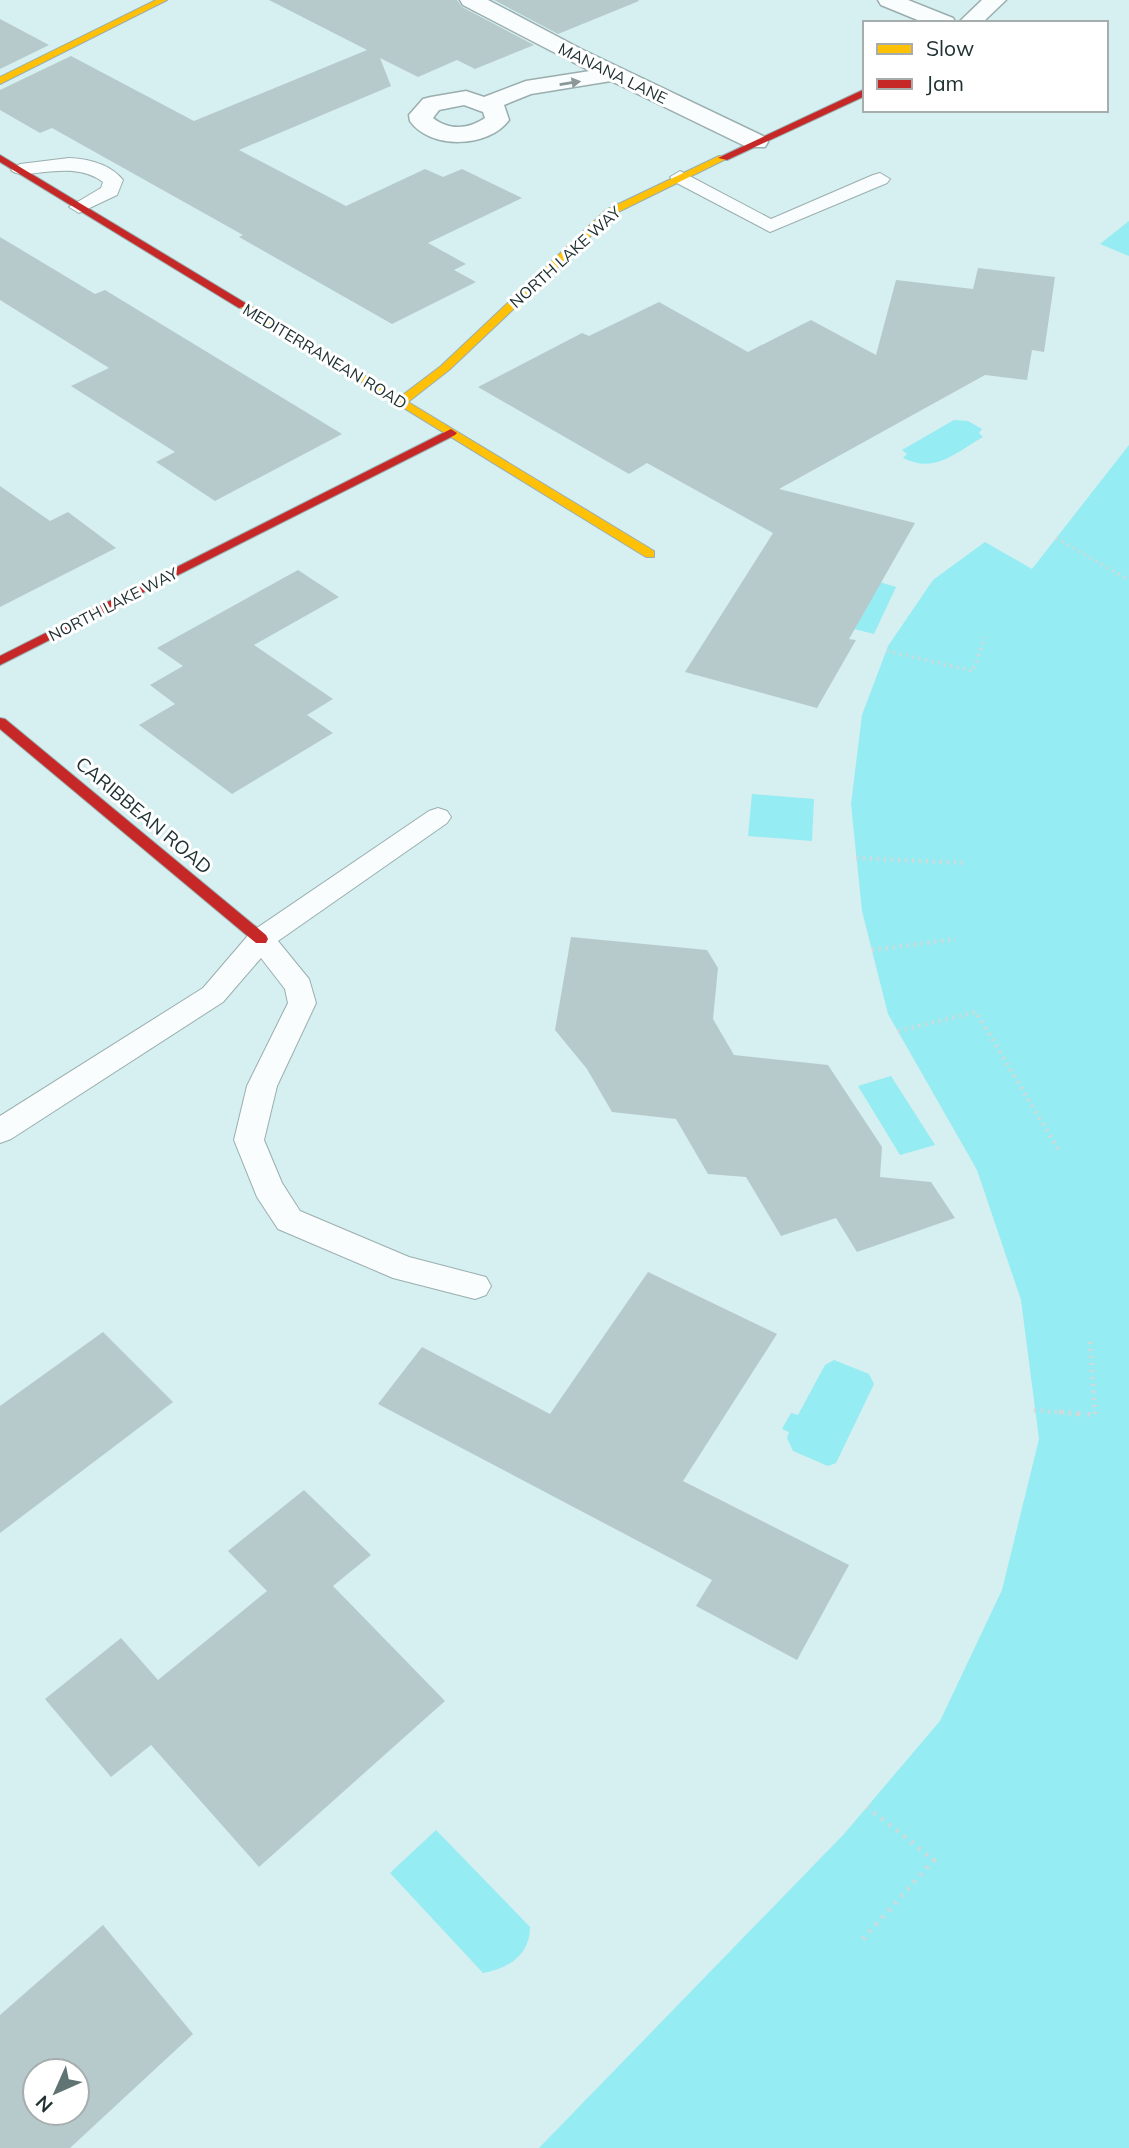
<svg xmlns="http://www.w3.org/2000/svg" width="1129" height="2148" viewBox="0 0 1129 2148" font-family="Mulish,sans-serif">
	<style>
		.water { fill: #95ecf2 }
		.building { fill: #b7cacb; fill-rule: evenodd }
		.lines { fill: none; stroke-linecap: round; stroke-linejoin: round }
		.lane-casing { stroke: #9aaeaf; stroke-width: 2 }
		.street-casing { stroke: #9aaeaf; stroke-width: 3 }
		.slow-casing { stroke: #9aaeaf; stroke-width: 2 }
		.jam-casing { stroke: #9aaeaf; stroke-width: 2 }
		.path-far2 { stroke: #d1d9d9; stroke-width: 3.5; stroke-dasharray: 2 4.5; stroke-linecap: butt }
		.path-far1 { stroke: #d1d9d9; stroke-width: 4.5; stroke-dasharray: 2 5; stroke-linecap: butt }
		.path { stroke: #d1d9d9; stroke-width: 5; stroke-dasharray: 2.5 7; stroke-linecap: butt }
		.lane { fill: #f9fdfd; fill-rule: evenodd }
		.street { fill: #f9fdfd; fill-rule: evenodd }
		.slow { fill: #ffc107; fill-rule: evenodd }
		.jam { fill: #c62828; fill-rule: evenodd }
		.oneway { fill: #8c9798 }
		.labels { text-anchor: middle; dominant-baseline: central; stroke-width: 6; stroke-linejoin: round; paint-order: stroke }
		.far-street-label { font-size: 16px; fill: #203132; stroke: #fff }
		.street-label { font-size: 19px; fill: #203132; stroke: #fff }
	</style>
	<rect width="100%" height="100%" fill="#d6eff0"/>
	<g class="water">
		<polygon points="1129,221 1129,256 1100,244"/>
		<path d="M954,420l14,1 14,8 -3,4 4,4c-28,16 -48,37 -80,21l4,-4 -5,-4z"/>
		<polygon points="1129,445 1129,2148 539,2148 844,1834 940,1721 1002,1590 1039,1439 1021,1300 977,1170 888,1014 862,911 851,804 862,715 888,646 933,580 985,542 1032,569"/>
		<polygon points="859,576 896,587 874,634 835,624"/>
		<polygon points="752,794 814,799 812,841 748,836"/>
		<polygon points="891,1076 935,1145 900,1155 858,1086"/>
		<polygon points="834,1360 869,1374 874,1384 836,1463 828,1466 793,1451 787,1438 789,1432 782,1429 791,1413 798,1415 825,1365"/>
		<path d="M436,1830l94,97c0,28 -21,41 -47,46l-93,-100z"/>
	</g>
	<g class="building">
		<polygon points="269,0 457,0 462,7 534,45 475,69 457,60 418,77 380,58 391,86 239,150 346,206 425,169 443,177 462,169 522,198 428,243 466,264 454,270 476,282 392,324 239,237 243,235 52,128 40,133 0,110 0,90 71,56 194,121 367,50"/>
		<polygon points="494,0 638,0 639,1 558,34"/>
		<polygon points="0,19 49,45 0,69"/>
		<polygon points="0,237 95,294 105,290 342,434 215,501 156,462 175,452 71,386 109,368 0,300"/>
		<polygon points="978,268 1055,277 1044,352 1032,350 1027,380 985,375 779,489 915,523 849,639 856,640 817,708 685,672 773,533 647,463 629,474 478,387 582,333 589,336 659,302 748,352 811,320 876,355 896,280 973,289"/>
		<polygon points="0,486 50,521 68,512 116,548 0,607"/>
		<polygon points="298,570 339,597 254,645 333,699 307,715 333,733 232,794 139,725 175,704 150,685 183,666 157,648"/>
		<polygon points="571,937 707,950 718,968 713,1019 734,1055 828,1065 882,1147 880,1177 931,1182 955,1218 857,1252 836,1218 781,1236 746,1177 708,1174 676,1119 612,1112 587,1069 555,1030"/>
		<polygon points="648,1272 777,1334 683,1481 849,1565 797,1660 696,1606 712,1580 378,1404 422,1347 550,1414"/>
		<polygon points="103,1332 173,1402 0,1533 0,1406"/>
		<polygon points="304,1490 371,1555 333,1586 445,1701 259,1867 151,1745 111,1777 45,1699 121,1638 158,1680 267,1591 228,1551"/>
		<path d="M103,1925l90,109 -123,114h-70v-133zM35,2071h42v42h-42z"/>
	</g>
	<g class="lines">
		<g class="lane-casing">
			<g id="lane">
				<path d="M69,158c20,1 41,6 54,22l-6,15 -38,18 -10,-6 32,-19 2,-6c-32,-25 -81,1 -92,-12l9,-6z"/>
				<polygon points="680,171 771,219 873,175 880,173 890,179 887,183 770,232 673,181 670,177"/>
				<polygon points="438,808 447,811 451,817 447,823 278,941 309,979 316,1003 277,1086 264,1140 282,1183 300,1211 409,1257 486,1277 491,1286 486,1295 475,1299 393,1278 278,1229 257,1197 234,1140 247,1086 288,1003 285,989 261,958 223,1002 11,1139 0,1143 0,1116 203,988 251,932 429,811"/>
			</g>
		</g>
		<g class="street-casing">
			<g id="street">
				<path d="M460,0h28l93,49 184,88 3,5 -3,5h-18l-136,-66 -80,13 -27,11 5,15c-20,28 -79,30 -99,1l-1,-6 14,-16 8,-2 35,-6 18,6 42,-16 64,-10 -127,-66zM464,105l19,7 2,6c-16,11 -36,13 -52,0l6,-8z"/>
				<polygon points="878,0 908,0 953,18 956,23 925,23 881,5"/>
				<polygon points="982,0 1006,0 982,23 958,23"/>
			</g>
		</g>
		<g class="slow-casing">
			<g id="slow">
				<polygon points="156,0 167,0 0,84 0,77"/>
				<polygon points="719,156 728,158 614,214 449,370 408,402 654,551 654,557 646,557 238,306 247,304 400,397 441,366 606,210"/>
			</g>
		</g>
		<g class="jam-casing">
			<g id="jam">
				<polygon points="865,89 865,96 727,160 718,158"/>
				<polygon points="0,155 247,304 248,306 239,308 0,162"/>
				<polygon points="451,429 457,433 455,435 0,665 0,656"/>
				<polygon points="0,718 5,719 266,935 268,939 266,943 256,943 0,729"/>
			</g>
		</g>
		<g class="path-far2">
			<polyline points="1056,538 1129,580"/>
			<polyline points="887,651 973,671 985,637"/>
		</g>
		<g class="path-far1">
			<polyline points="856,858 967,863"/>
			<polyline points="872,950 956,939"/>
			<polyline points="898,1031 976,1012 1058,1149"/>
			<polyline points="1090,1342 1095,1414"/>
			<polyline points="1034,1410 1080,1414"/>
		</g>
		<g class="path">
			<polyline points="1059,1412 1095,1415 1095,1412"/>
			<polyline points="863,1939 934,1860 867,1807"/>
		</g>
		<use href="#lane" class="lane"/>
		<use href="#street" class="street"/>
		<use href="#slow" class="slow"/>
		<use href="#jam" class="jam"/>
	</g>
	<defs><path id="oneway-solid" d="M-6-.8H1V-3.2L6.5 0L1 3.2V.8H-6Z" transform="scale(1.75)"/></defs>
	<use class="oneway" href="#oneway-solid" transform="translate(570 83) rotate(-9)"/>
	<g class="labels">
		<g class="far-street-label">
			<text transform="translate(613 73) rotate(26)">MANANA LANE</text>
			<text transform="translate(565 257) rotate(-42)">NORTH LAKE WAY</text>
			<text transform="translate(325 356) rotate(31)">MEDITERRANEAN ROAD</text>
			<text transform="translate(113 604) rotate(-27)">NORTH LAKE WAY</text>
		</g>
		<g class="street-label">
			<text transform="translate(144 815) rotate(40)">CARIBBEAN ROAD</text>
		</g>
	</g>
	<rect x="863" y="21" width="245" height="91" fill="#ffffff" stroke="#a6adad" stroke-width="2"/>
	<rect x="877" y="44" width="35" height="10" fill="#ffc107" stroke="#a6adad" stroke-width="2"/>
	<text x="926" y="56" font-size="21" fill="#203132">Slow</text>
	<rect x="877" y="79" width="35" height="10" fill="#c62828" stroke="#a6adad" stroke-width="2"/>
	<text x="926" y="91" font-size="21" fill="#203132">Jam</text>
	<g transform="translate(56 2092) rotate(225)"><circle r="33" fill="#ffffff" stroke="#a6adad" stroke-width="2"/>
	<path d="M0-5L12 26L0 18L-12 26Z" fill="#607474"/>
	<text y="-10" font-size="19" font-weight="bold" text-anchor="middle" fill="#203132">N</text>
	</g>
</svg>
